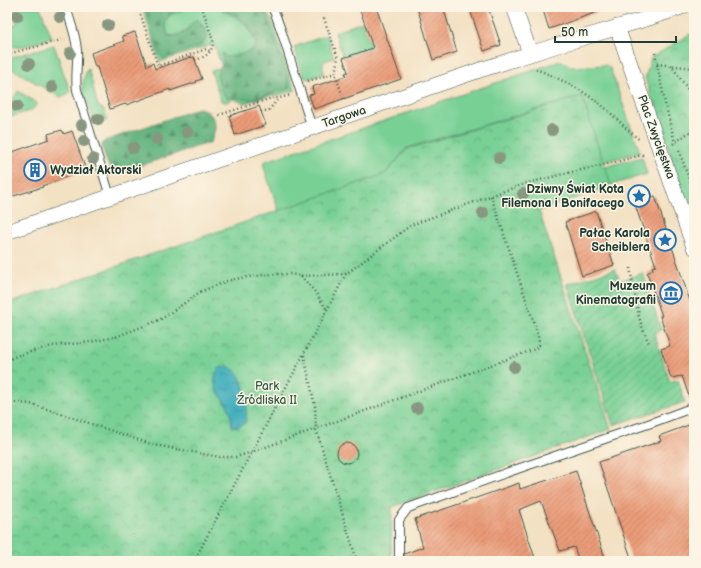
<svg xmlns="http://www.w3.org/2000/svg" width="701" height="568" viewBox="0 0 701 568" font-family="'Balsamiq Sans',sans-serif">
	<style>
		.grass { fill: #78d095; stroke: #4c8664 }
		.forest { fill: url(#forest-firs); stroke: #407859 }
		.park { fill: url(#park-crowns); stroke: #4c8664 }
		.garden { fill: url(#garden-furrows); stroke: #4c8664 }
		.water { fill: url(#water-ripples); stroke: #2e7578 }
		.building { fill: url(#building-hatch) }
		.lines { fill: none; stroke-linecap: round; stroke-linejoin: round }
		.lane-casing { stroke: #3f5649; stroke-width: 10 }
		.street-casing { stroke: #3f5649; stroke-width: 16 }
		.path { stroke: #3f5649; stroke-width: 2.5; stroke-dasharray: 1 3; stroke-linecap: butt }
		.lane { stroke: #fff; stroke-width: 8 }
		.street { stroke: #fff; stroke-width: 15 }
		.tree { fill: #88977f }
		.labels { text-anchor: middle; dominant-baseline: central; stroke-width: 3; stroke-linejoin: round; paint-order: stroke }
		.street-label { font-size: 12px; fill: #1f3d34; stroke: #fcf5e5 }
		.poi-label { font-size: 12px; font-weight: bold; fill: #1f3d34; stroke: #fcf5e5; text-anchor: end }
		.park-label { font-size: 12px; fill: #315a47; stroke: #fcf5e5 }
	</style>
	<defs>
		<pattern id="forest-firs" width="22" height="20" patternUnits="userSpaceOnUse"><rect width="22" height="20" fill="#62b27e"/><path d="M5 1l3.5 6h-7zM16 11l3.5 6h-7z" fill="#509268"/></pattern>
		<pattern id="park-crowns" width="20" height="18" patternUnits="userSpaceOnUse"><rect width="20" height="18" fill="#78d095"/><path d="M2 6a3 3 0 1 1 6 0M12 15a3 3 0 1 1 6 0" fill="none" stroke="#62aa7a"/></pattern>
		<pattern id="garden-furrows" width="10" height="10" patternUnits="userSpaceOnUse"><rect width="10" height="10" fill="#78d095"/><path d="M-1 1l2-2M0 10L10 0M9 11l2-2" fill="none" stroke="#62aa7a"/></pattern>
		<pattern id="water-ripples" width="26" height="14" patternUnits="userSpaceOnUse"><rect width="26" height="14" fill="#3eadbc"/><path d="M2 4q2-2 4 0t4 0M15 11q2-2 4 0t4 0" fill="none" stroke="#338e9a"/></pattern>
		<pattern id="building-hatch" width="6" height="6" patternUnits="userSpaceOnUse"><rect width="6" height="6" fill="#eb9b78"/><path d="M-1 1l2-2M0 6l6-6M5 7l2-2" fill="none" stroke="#be8063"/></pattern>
	</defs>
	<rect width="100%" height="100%" fill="#fcf5e5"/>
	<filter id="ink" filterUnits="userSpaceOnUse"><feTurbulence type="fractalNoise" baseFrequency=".025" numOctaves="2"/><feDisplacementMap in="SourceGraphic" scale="8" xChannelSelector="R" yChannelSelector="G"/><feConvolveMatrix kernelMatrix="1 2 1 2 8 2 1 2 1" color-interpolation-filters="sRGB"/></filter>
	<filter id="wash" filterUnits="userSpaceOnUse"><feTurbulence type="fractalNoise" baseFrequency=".012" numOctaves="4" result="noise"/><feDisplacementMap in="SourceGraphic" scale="16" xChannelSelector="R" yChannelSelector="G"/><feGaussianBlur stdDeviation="0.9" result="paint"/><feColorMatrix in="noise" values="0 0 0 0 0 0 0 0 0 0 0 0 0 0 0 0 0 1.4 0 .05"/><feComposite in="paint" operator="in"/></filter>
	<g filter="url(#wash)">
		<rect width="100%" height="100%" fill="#f3e1c3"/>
		<g class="grass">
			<path d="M12,7h28l12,31 -31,9c-5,1 -9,-1 -14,-3v-16l10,-4z"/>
			<polygon points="142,7 264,7 273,24 295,90 278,95 272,95 244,103 233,99 226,102 221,101 211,71 222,67 214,44 160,62"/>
			<polygon points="362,22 371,47 343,57 335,32"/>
			<path d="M327,35l7,23 -10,3c-2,4 -1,7 0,11l-1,2 -15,5 -4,-2 -10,-30z"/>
			<polygon points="54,45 70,91 68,94 61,97 56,95 11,68 8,65 8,61 13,57"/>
			<polygon points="560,61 566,63 571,67 605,65 610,68 640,152 603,162 582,96 407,148 385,174 279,211 264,168 263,163 266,161"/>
			<polygon points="88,69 93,85 93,87 98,106 104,110 107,120 99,125 94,120 83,93 83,83 86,71"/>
			<polygon points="18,91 37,103 37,105 32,110 7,118 7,100 12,101"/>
			<polygon points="642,157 647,174 611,185 604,167"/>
		</g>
		<g class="forest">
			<polygon points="147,7 184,7 185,9 170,15 165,22 168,35 175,36 187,31 189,26 197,19 202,25 208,36 202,45 163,59 160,54 145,9"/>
			<path d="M219,7h43l7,15 19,56 2,10 -40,12 -14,-2h-10l-5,-8 -4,-17 6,-10 -1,-10 5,4 15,-3 12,-5 2,-6c-4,-9 -8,-19 -17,-24 -6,-5 -14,-6 -20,-12z"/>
			<path d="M199,108c10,2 17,11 16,21 -1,4 -3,9 -4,13l-96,32c-8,-8 -10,-18 -13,-29l3,-4z"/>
		</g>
		<g class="park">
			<polygon points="694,33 694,225 645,78 651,58 688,35"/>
			<polygon points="582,96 603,162 611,185 539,211 611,429 392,507 391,561 7,561 7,304 385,174 407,149"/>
		</g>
		<polygon class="garden" points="615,269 620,281 643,273 661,330 654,333 670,382 678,379 685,402 613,425 567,284"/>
		<path class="water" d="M228,366c3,2 6,3 8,6 11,11 12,37 9,51l-7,4 -6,-1c-1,-7 -1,-13 -4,-19 -5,-9 -16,-19 -13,-31 2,-8 6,-9 13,-10z"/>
		<g id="blocks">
			<g class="building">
				<polygon points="359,7 376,7 401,79 314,109 309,95 314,94 312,87 346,76 345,73 348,72 343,58 373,48"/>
				<polygon points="417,7 443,7 457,52 433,60"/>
				<polygon points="469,7 488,7 501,45 484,51"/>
				<polygon points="542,7 605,7 606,9 549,29"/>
				<polygon points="135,32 147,66 153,63 155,69 188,58 194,57 202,79 196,81 197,82 170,91 170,89 126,105 125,104 110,109 97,67 95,67 91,53 124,41 122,36"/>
				<polygon points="259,106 266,125 235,135 229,116"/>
				<polygon points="62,130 64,134 72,131 86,170 42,186 43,187 7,198 7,154 49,139 48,134"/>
				<polygon points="655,196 694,313 694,402 691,402 682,376 671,378 661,349 670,346 660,316 662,316 647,273 653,270 652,267 656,266 634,202"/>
				<polygon points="596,211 614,265 582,276 565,222"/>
				<polygon points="694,423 694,561 632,561 599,462 661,441 659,436"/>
				<circle cx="347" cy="453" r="10"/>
				<polygon points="576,471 606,561 579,561 574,547 560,551 541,501 519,510 536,561 404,561 404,554 423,547 415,519 459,504 519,483 520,489"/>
			</g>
		</g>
	</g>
	<g filter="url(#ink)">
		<use href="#blocks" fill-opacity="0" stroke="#3f5649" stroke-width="1"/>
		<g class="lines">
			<g class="lane-casing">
				<g id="lane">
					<path d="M66,7c4,14 10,28 11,43 1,13 -2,27 0,40l33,106"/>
					<polyline points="272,7 276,16 282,33 312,128"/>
					<polyline points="399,561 399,520 408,508 520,468 651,423 694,407"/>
				</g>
			</g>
			<g class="street-casing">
				<g id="street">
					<polyline points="514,7 530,53"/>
					<polyline points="617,27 694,247"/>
					<polyline points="7,232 480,70 555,46 652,17 682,7"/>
				</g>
			</g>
			<g class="path">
				<polyline points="138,7 158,66 206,49 210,51"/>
				<polyline points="324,18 338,58 335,73 344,100"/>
				<polyline points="655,53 664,99 675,143"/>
				<polyline points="7,55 12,53 65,39"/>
				<path d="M195,60c10,-3 18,-7 18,-19l-11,-34"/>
				<polyline points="657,64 694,68"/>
				<polyline points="671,65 687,88 694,95"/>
				<path d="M536,69c20,8 43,19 60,32 16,11 28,27 44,39"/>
				<polyline points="308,81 335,73"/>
				<polyline points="261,112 269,110 278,99"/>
				<polyline points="219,115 272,98 279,98 291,95"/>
				<polyline points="673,144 694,129"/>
				<polyline points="679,151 694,192"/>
				<polyline points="630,268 639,317 643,330 649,343"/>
				<polyline points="301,276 316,293 327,310"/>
				<polyline points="304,355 315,406 316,429 357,561"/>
				<polyline points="7,360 19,355 52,346 90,342 115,337 157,321 166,316 200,292 227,281 240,278 272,274 291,274 301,276 346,274"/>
				<polyline points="7,402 30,404 41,407 154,445 220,457 236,457 252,452 535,349 539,345 538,335 491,196"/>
				<polyline points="194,561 346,274 411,225 521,185 563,174 604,165 646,154"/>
			</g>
			<use href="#lane" class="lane"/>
			<use href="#street" class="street"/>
		</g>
		<g class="tree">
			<circle cx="17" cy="16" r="6"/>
			<circle cx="60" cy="17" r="6"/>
			<circle cx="108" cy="25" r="6"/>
			<circle cx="70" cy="53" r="6"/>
			<circle cx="29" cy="64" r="6"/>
			<circle cx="52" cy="87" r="6"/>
			<circle cx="17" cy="106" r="6"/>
			<circle cx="98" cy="119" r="6"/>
			<circle cx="82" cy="125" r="6"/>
			<circle cx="552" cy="130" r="6"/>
			<circle cx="187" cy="132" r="6"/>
			<circle cx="157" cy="139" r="6"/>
			<circle cx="84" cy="141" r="6"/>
			<circle cx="133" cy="148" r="6"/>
			<circle cx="499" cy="158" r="6"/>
			<circle cx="93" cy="159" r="6"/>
			<circle cx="523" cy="194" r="6"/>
			<circle cx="483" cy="213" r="6"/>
			<circle cx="514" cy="367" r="6"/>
			<circle cx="417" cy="408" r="6"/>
		</g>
	</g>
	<defs>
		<g id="building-ring" transform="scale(1.15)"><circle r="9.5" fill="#fcf5e5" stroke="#1f6fb2" stroke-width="1.5"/><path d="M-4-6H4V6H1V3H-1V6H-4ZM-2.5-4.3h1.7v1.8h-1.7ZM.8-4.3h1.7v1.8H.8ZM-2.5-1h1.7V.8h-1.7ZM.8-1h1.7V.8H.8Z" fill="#1f6fb2"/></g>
		<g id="sight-ring" transform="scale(1.15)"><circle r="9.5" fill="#fcf5e5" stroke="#1f6fb2" stroke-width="1.5"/><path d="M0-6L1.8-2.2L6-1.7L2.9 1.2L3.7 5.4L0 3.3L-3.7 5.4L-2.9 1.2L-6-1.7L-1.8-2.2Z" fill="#1f6fb2"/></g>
		<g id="museum-ring" transform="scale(1.15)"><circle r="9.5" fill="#fcf5e5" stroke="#1f6fb2" stroke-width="1.5"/><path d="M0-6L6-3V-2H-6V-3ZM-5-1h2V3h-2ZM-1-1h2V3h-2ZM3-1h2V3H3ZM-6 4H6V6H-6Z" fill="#1f6fb2"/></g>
	</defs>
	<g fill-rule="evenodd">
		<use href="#building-ring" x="35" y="170"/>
		<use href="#sight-ring" x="639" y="196"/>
		<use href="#sight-ring" x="665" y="240"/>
		<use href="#museum-ring" x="671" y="293"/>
	</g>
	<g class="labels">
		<g class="street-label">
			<text transform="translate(344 117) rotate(-19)">Targowa</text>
			<text transform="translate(656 137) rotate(70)">Plac Zwycięstwa</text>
		</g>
		<g class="poi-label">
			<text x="50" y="170" text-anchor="start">Wydział Aktorski</text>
			<text x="624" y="189">Dziwny Świat Kota<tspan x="624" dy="14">Filemona i Bonifacego</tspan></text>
			<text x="650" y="233">Pałac Karola<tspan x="650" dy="14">Scheiblera</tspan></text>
			<text x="656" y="286">Muzeum<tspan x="656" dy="14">Kinematografii</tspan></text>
		</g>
		<g class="park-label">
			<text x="267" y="386">Park<tspan x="267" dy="14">Źródliska II</tspan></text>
		</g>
	</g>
	<rect width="701" height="568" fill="none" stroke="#fcf5e5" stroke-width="24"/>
	<path d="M555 36v6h121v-6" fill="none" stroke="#1f3d34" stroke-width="2"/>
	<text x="561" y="36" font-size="12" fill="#1f3d34" stroke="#fcf5e5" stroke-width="3" paint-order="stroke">50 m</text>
</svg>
